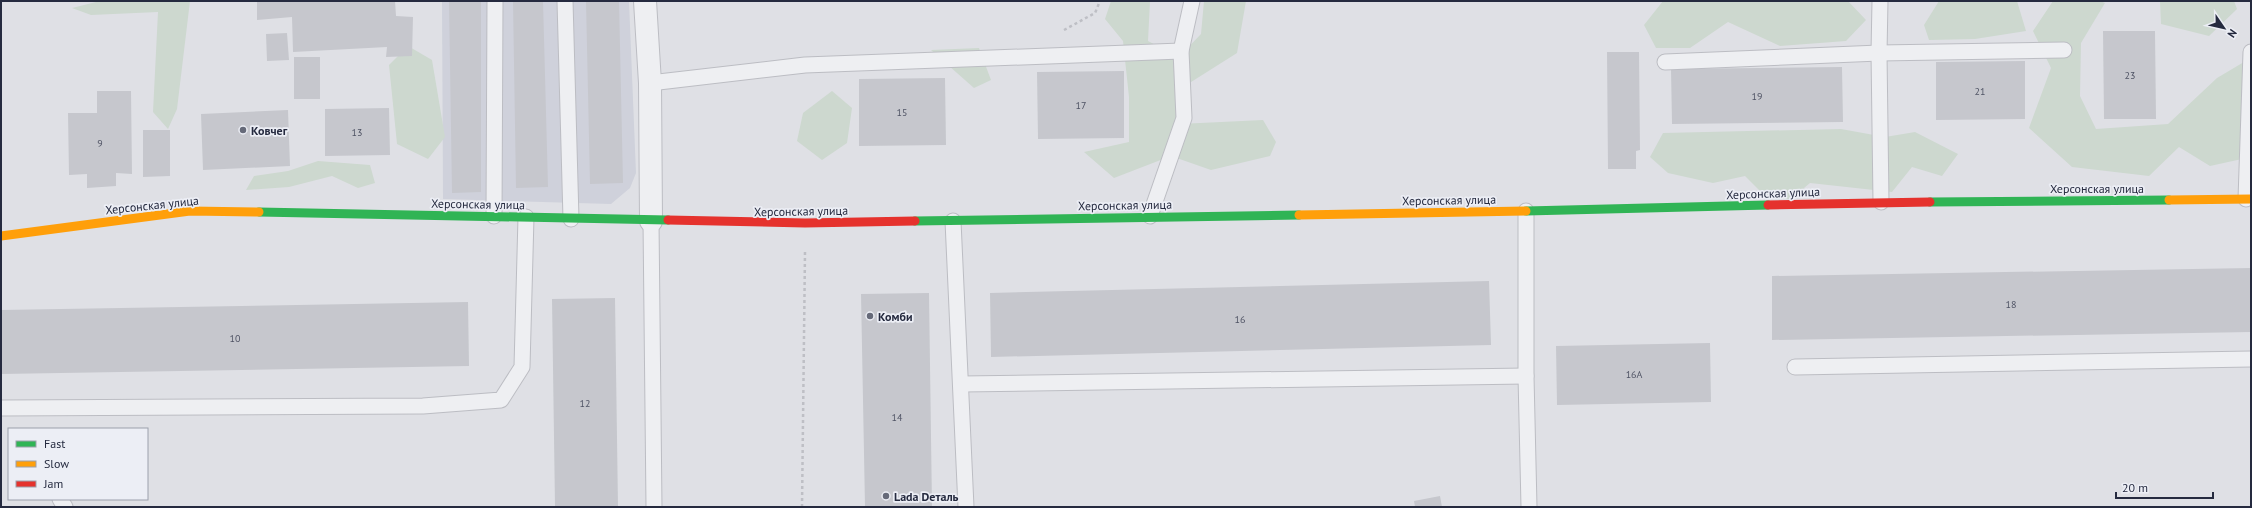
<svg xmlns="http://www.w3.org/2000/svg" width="2252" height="508" viewBox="0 0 2252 508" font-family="'PT Sans',sans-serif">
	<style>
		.built { fill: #cfd1db }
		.green { fill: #cdd8cf }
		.building { fill: #c6c7cd }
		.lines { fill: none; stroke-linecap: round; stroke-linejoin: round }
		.lane-casing { stroke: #bcbdc3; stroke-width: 17 }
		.street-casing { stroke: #bcbdc3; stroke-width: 24 }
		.path { stroke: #bebfc5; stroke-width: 2.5; stroke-dasharray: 3 3; stroke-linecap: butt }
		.lane { stroke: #eeeff2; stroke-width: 15 }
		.street { stroke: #eeeff2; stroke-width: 22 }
		.fast { stroke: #30b455; stroke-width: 9 }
		.slow { stroke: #ff9f0a; stroke-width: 9 }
		.jam { stroke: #e5322d; stroke-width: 9 }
		.poi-dot { fill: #666a79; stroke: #eceef5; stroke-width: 1.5 }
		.labels { text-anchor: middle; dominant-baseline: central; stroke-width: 3.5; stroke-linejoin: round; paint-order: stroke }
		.number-label { font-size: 10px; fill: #4f5364 }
		.poi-label { font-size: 12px; font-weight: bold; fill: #252a3f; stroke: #eceef5; text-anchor: start }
		.street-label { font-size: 12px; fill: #252a3f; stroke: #eceef5 }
	</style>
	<rect width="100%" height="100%" fill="#dfe0e5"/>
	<polygon class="built" points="442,1 629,1 636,173 630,188 611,204 443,199"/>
	<g class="green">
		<polygon points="100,1 190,1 177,109 168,129 153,112 158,12 91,15 72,8"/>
		<polygon points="1111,1 1150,1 1148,41 1179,57 1201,34 1204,1 1246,1 1237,53 1180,89 1179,124 1263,120 1276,142 1270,156 1211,170 1171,156 1114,178 1084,152 1129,142 1129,97 1123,41 1105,19"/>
		<polygon points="1663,1 1848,1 1866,20 1846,41 1780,46 1728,22 1690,48 1656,48 1644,25"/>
		<polygon points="1939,1 2017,1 2026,31 1975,39 1929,40 1924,25"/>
		<polygon points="2053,1 2100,1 2105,3 2081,43 2080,96 2096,129 2168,124 2217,78 2249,59 2251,157 2210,166 2179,147 2149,176 2072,167 2029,128 2051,68 2033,31"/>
		<polygon points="2160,1 2234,1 2237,9 2209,36 2161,24"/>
		<polygon points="408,46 432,60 445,137 428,159 397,144 389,65"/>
		<polygon points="979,48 991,80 974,88 931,50"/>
		<polygon points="832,91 852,108 847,143 822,160 797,141 803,113"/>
		<polygon points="1841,129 1885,137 1915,132 1958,154 1942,176 1912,167 1892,192 1810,183 1791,199 1768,199 1745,176 1713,183 1668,173 1650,157 1663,133"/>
		<polygon points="318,161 370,165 375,183 358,188 332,176 289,187 246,190 254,176 288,171"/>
	</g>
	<g class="building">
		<polygon points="257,1 395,1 396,16 413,17 412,56 386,57 387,47 293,52 292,17 257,20"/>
		<polygon points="449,1 481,1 481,192 452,193"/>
		<polygon points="513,1 543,1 548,187 516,188"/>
		<polygon points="586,1 619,1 623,183 590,184"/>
		<polygon points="2103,31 2155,31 2156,119 2104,119"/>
		<polygon points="287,33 289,60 267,61 266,34"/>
		<polygon points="1607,52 1639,52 1640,150 1636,151 1636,169 1608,169"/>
		<rect x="294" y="57" width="26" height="42"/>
		<polygon points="2025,61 2025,119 1936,120 1936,62"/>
		<polygon points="1842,67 1843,122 1672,124 1671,69"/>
		<polygon points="1124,71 1124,138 1038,139 1037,72"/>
		<polygon points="945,78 946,145 859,146 859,79"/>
		<polygon points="97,91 131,91 132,174 116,173 116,186 87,188 87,174 69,175 68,113 97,113"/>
		<polygon points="389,108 390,155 325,156 325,109"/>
		<polygon points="288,110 290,166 203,170 201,114"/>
		<polygon points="143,130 170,130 170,176 143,177"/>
		<polygon points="2251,268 2251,332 1772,340 1772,276"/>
		<polygon points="1489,281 1491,345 991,357 990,293"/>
		<polygon points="929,293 932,507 865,507 861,294"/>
		<polygon points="615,298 618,507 555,507 552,299"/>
		<polygon points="468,302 469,366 1,374 1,310"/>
		<polygon points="1710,343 1711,402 1557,405 1556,346"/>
		<polygon points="1440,496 1442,507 1415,507 1414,501"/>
	</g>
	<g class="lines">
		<g class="lane-casing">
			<g id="lane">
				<polyline points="565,1 571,219"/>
				<polyline points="1880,1 1879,53 1881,202"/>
				<polyline points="1665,62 1879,53 2064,50"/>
				<polyline points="650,83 805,65 1181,51"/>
				<polyline points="2246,199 2251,52"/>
				<polyline points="1526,211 1526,376 1529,507"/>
				<polyline points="494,216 495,1"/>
				<polyline points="1150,216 1184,118 1181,51 1192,1"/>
				<polyline points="651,221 654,507"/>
				<polyline points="953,221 966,507"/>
				<polyline points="1795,367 2251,359"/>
				<polyline points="962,384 1526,376"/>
				<polyline points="1,408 423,406 501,400 522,367 526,217"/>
				<polyline points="60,499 65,507"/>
			</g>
		</g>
		<g class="street-casing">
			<polyline id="street" points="645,1 650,83 651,221"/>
		</g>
		<g class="path">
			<polyline points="1064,30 1095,13 1100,1"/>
			<polyline points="802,507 805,252"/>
		</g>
		<use href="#lane" class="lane"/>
		<use href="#street" class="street"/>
		<g class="fast">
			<polyline points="1930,202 2169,200"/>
			<polyline points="1526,211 1768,205"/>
			<polyline points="259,212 668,220"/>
			<polyline points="915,221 1299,215"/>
		</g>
		<g class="slow">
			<polyline points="2169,200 2251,199"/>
			<polyline points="1299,215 1526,211"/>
			<polyline points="1,236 190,211 259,212"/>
		</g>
		<g class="jam">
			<polyline points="1768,205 1930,202"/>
			<polyline points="668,220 805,223 915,221"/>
		</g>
	</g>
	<g class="poi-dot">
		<circle cx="243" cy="130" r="4"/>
		<circle cx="870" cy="316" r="4"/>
		<circle cx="886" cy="496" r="4"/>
	</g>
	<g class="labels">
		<g class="number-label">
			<text x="2130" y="75">23</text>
			<text x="1980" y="91">21</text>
			<text x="1757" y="96">19</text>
			<text x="1081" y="105">17</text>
			<text x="902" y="112">15</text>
			<text x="357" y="132">13</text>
			<text x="100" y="143">9</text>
			<text x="2011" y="304">18</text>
			<text x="1240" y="319">16</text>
			<text x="235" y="338">10</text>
			<text x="1634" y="374">16А</text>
			<text x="585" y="403">12</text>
			<text x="897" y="417">14</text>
		</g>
		<g class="poi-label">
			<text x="251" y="130">Ковчег</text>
			<text x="878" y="316">Комби</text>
			<text x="894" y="496">Lada Dеталь</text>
		</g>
		<g class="street-label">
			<text x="2097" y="188">Херсонская улица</text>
			<text transform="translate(1773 193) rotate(-2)">Херсонская улица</text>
			<text transform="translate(1449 200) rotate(-1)">Херсонская улица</text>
			<text transform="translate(478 204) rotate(1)">Херсонская улица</text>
			<text transform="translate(152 205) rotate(-6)">Херсонская улица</text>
			<text transform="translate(1125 205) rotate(-1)">Херсонская улица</text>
			<text transform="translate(801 211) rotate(-1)">Херсонская улица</text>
		</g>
	</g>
	<rect width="2252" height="508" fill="none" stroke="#252a3f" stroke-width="4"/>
	<rect x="8" y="428" width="140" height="72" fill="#eceef5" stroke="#9ca0ac"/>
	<rect x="16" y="441" width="20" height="6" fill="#30b455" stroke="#9ca0ac"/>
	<text x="44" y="448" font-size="12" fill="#252a3f">Fast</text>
	<rect x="16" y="461" width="20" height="6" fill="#ff9f0a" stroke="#9ca0ac"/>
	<text x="44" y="468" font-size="12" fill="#252a3f">Slow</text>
	<rect x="16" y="481" width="20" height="6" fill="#e5322d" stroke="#9ca0ac"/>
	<text x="44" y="488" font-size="12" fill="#252a3f">Jam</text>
	<g transform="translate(2224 28) rotate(124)" stroke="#eceef5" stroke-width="3" paint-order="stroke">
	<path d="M0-3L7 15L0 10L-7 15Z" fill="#252a3f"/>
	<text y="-6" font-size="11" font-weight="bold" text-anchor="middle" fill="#252a3f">N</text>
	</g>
	<path d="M2116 492v6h97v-6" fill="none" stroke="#252a3f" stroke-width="2"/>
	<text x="2122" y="492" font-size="12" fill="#252a3f" stroke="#eceef5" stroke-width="3" paint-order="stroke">20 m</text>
</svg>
